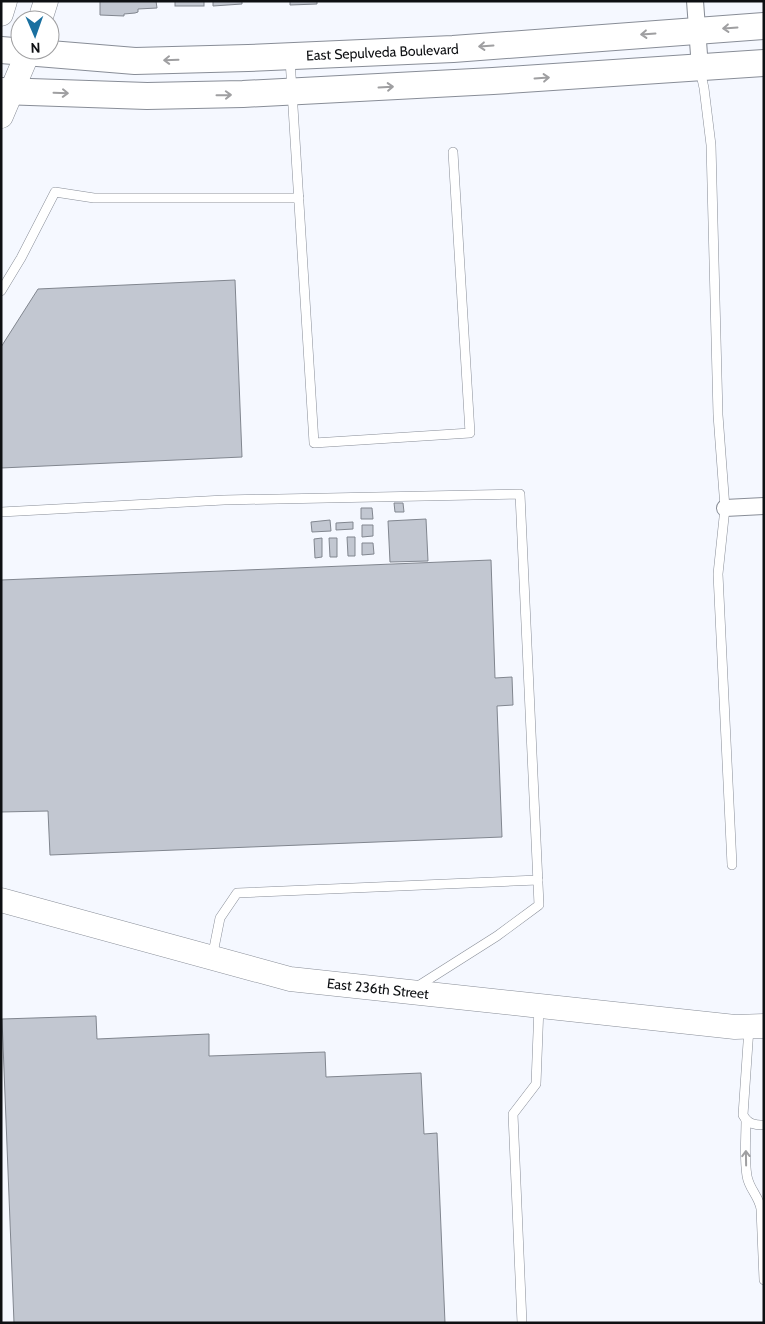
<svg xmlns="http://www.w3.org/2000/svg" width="765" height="1324" viewBox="0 0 765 1324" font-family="Cabin,sans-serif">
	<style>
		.building { fill: #c2c7d1; stroke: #81868f }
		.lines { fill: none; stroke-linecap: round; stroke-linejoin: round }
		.lane-casing { stroke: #888d97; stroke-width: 10 }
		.street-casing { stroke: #888d97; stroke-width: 18 }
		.secondary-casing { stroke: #888d97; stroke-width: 25 }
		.primary-casing { stroke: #888d97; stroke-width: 28 }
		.lane { stroke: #fff; stroke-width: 9 }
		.street { stroke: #fff; stroke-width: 16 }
		.secondary { stroke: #fff; stroke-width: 24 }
		.primary { stroke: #fff; stroke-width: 26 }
		.oneway { stroke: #9f9fa1 }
		.labels { text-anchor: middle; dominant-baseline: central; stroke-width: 4.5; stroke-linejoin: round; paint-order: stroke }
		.street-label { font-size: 14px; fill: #0e1013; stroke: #fff }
	</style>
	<rect width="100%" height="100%" fill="#f5f8ff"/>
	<g class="building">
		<polygon points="100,1 156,1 157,8 138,9 138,12 135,13 124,14 124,16 100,15"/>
		<rect x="175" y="1" width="29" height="5"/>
		<polygon points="213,1 242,1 242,4 213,6"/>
		<polygon points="290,1 317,1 317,4 290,5"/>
		<polygon points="235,280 242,457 1,468 1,347 38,289"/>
		<polygon points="394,503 403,503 404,512 395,512"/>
		<polygon points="361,508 372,508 373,519 361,519"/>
		<polygon points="426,519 428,561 390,562 388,521"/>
		<polygon points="330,520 331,531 312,532 311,522"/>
		<polygon points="353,522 353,529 336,530 336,523"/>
		<polygon points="362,525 373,525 373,536 362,537"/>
		<polygon points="347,537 355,537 355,556 348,556"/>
		<polygon points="322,538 322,557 315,558 314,539"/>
		<polygon points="329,538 337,538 337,557 330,557"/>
		<polygon points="362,543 373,543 374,554 362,555"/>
		<polygon points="491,560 495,678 512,677 513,705 497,706 502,837 50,855 48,811 1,812 1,580"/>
		<polygon points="96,1016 97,1039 209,1034 209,1056 325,1052 326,1077 421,1073 424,1134 437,1133 445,1323 14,1323 2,1019"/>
	</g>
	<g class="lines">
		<g class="lane-casing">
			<g id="lane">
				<polyline points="290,59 314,443 470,433 453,152"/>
				<polyline points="700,70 704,88 711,145 718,415 725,508 718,574 732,865"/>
				<polyline points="1,291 21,258 55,192 94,198 299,198"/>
				<polyline points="1,512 224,500 520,494 539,905 497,936 415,988"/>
				<polyline points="212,958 220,918 237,893 538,880"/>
				<path d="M749,1028l-6,87c5,9 11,10 21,10"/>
				<path d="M746,1120c0,18 -2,38 1,56 2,13 12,20 14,33l3,71"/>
				<polyline points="522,1323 513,1114 536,1084 539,1006"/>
			</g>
		</g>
		<g class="street-casing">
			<g id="street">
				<polyline points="695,1 700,68"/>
				<polyline points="725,508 764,506"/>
			</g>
		</g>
		<g class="secondary-casing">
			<g id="secondary">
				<polyline points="1,14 5,1"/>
				<polyline points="40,20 46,1"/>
				<polyline points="1,116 29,50"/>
				<path id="s1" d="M1,900l289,79 445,48 29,-1"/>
			</g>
		</g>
		<g class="primary-casing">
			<g id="primary">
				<path id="s2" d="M1,50l134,11 113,-3 205,-9 311,-23"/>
				<polyline points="1,91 147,96 243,94 493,81 764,63"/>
			</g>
		</g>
		<use href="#lane" class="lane"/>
		<use href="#street" class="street"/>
		<use href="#secondary" class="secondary"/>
		<use href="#primary" class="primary"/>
	</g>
	<defs><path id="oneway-shaft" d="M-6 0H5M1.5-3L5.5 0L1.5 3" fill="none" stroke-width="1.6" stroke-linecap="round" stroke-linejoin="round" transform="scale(1.25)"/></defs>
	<g class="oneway">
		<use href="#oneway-shaft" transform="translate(730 28) rotate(176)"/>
		<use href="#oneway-shaft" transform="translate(648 34) rotate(176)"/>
		<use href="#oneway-shaft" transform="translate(486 46) rotate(176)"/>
		<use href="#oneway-shaft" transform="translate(171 60) rotate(178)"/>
		<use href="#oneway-shaft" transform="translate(542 78) rotate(-4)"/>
		<use href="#oneway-shaft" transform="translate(386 87) rotate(-3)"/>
		<use href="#oneway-shaft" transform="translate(61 93) rotate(2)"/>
		<use href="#oneway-shaft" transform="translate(224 95) rotate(-1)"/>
		<use href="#oneway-shaft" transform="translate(746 1158) rotate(-91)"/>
	</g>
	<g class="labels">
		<g class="street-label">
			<text stroke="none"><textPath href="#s2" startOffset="382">East Sepulveda Boulevard</textPath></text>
			<text stroke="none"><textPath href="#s1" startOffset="388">East 236th Street</textPath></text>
		</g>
	</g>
	<rect width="765" height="1324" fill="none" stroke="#0e1013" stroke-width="5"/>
	<g transform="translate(35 35) rotate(178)"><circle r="24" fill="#ffffff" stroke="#9f9fa1"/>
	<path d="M0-4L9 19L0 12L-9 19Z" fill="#1a70a0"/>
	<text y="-8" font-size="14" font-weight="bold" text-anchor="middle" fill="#0e1013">N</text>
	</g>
</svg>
